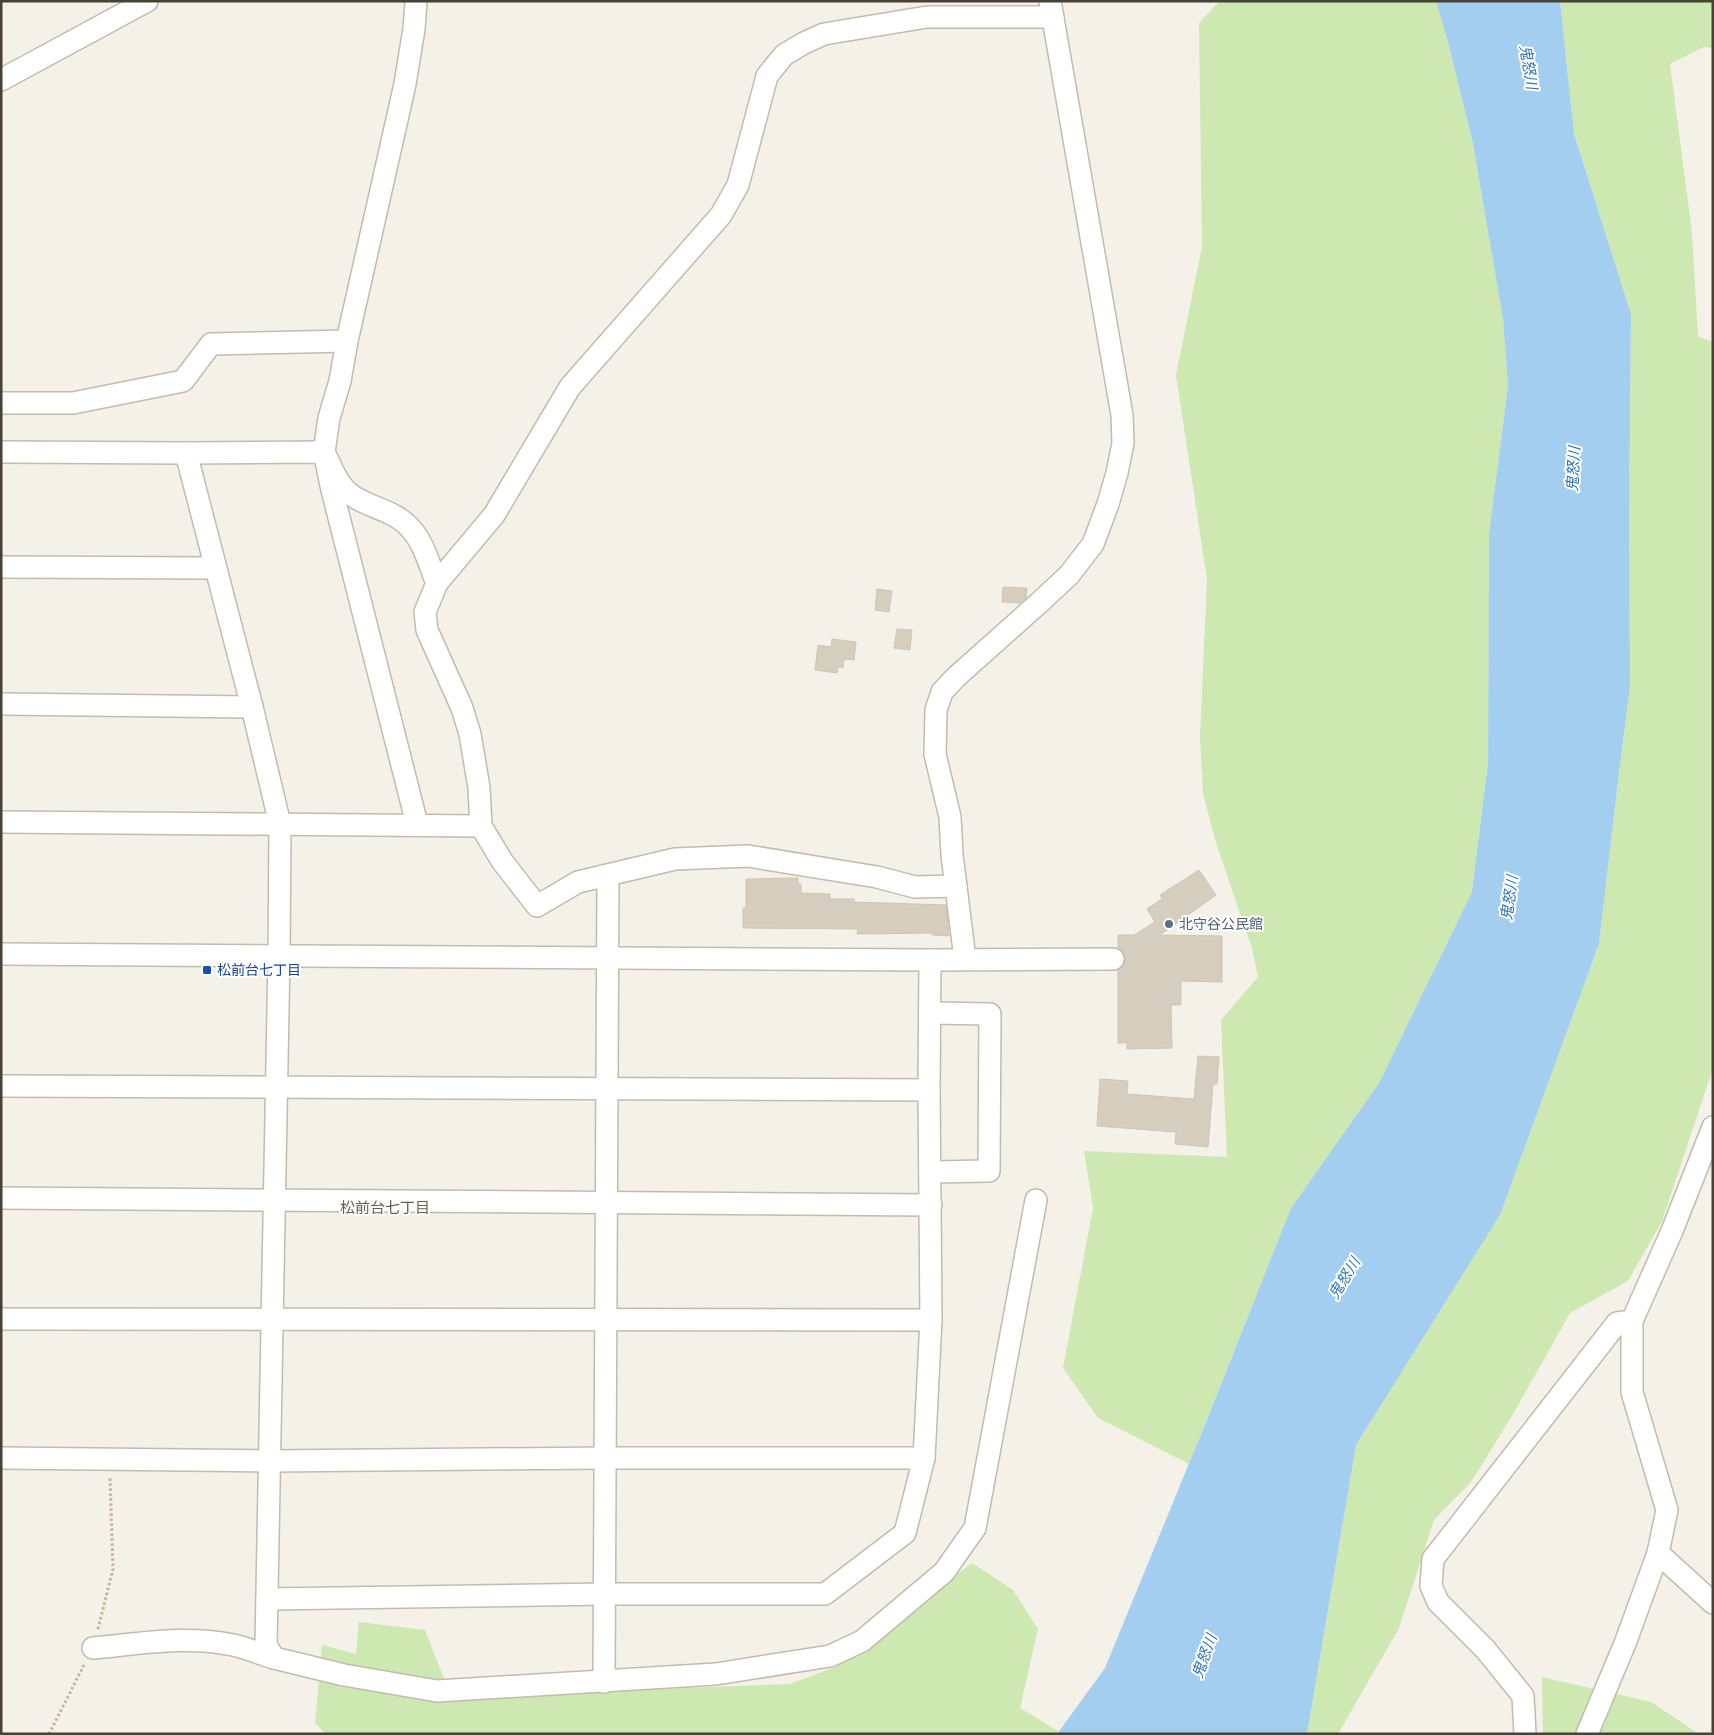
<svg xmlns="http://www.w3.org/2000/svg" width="1714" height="1735" viewBox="0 0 1714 1735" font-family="'Public Sans','Noto Sans JP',sans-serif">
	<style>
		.green { fill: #cde8b1 }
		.water { fill: #a4cef0 }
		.building { fill: #d5cdbd; stroke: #d0c5b0 }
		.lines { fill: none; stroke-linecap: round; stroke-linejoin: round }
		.minor-casing { stroke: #c2bcad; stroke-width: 24 }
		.path { stroke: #c1b59c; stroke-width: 3; stroke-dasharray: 2.5 2.5; stroke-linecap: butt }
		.minor { stroke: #fff; stroke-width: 21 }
		.service-dot { fill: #5c6f8a; stroke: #fff; stroke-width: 2 }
		.transit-dot { fill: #1a4fb4; stroke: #fff; stroke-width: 2 }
		.labels { text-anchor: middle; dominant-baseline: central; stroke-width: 4; stroke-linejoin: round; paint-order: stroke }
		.service-label { font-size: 14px; fill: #4e5e75; stroke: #fff; text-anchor: start }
		.transit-label { font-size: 14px; fill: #164399; stroke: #fff; text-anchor: start }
		.water-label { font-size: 15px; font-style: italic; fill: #3076b3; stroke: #fff }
		.neighbourhood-label { font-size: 15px; fill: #6a604e; stroke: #fff }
	</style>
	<rect width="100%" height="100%" fill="#f4f1e8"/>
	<g class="green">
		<polygon points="1220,1 1436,1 1449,46 1473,144 1503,319 1508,386 1489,533 1488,763 1472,892 1379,1083 1291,1208 1189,1464 1098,1418 1063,1368 1093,1208 1084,1151 1227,1157 1221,1020 1258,977 1252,948 1217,846 1203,794 1200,737 1207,579 1176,375 1202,247 1199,23"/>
		<polygon points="1560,1 1713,1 1713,48 1704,47 1670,64 1692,233 1698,337 1713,342 1713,1068 1662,1221 1628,1281 1570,1313 1512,1416 1471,1482 1434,1520 1399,1628 1338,1734 1307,1734 1356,1445 1500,1215 1599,944 1619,772 1630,687 1629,518 1631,314 1574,134"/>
		<polygon points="972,1563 1013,1590 1038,1629 1020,1708 1058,1731 1057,1734 326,1734 315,1723 322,1645 356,1654 359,1622 425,1630 451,1697 790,1684 835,1667"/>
		<polygon points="1542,1677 1651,1702 1699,1734 1543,1734"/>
	</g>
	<polygon class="water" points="1436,1 1560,1 1574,134 1631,314 1629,518 1630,687 1619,772 1599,944 1500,1215 1356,1445 1307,1734 1057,1734 1105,1668 1204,1427 1291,1208 1379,1083 1472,892 1488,763 1489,533 1508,386 1503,319 1473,144 1449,46"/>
	<g class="building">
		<polygon points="1003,587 1027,588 1026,598 1020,603 1002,602"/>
		<polygon points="877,589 892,591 889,612 875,610"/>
		<polygon points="897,629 912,630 910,650 894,648"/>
		<polygon points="832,639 856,642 854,660 844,659 843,668 838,667 837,673 815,670 818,645 831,647"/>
		<polygon points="1199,870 1216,895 1160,935 1222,936 1222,982 1181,981 1181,1005 1171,1005 1172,1048 1127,1049 1127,1043 1118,1043 1118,970 1124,966 1125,959 1123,952 1118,948 1118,935 1134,935 1155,922 1147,909 1162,899 1160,895"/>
		<polygon points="798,878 798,884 801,884 801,893 830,894 830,899 854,899 854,902 946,905 949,936 932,935 932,933 857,934 858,929 743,928 743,908 746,908 746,879"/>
		<polygon points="1198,1056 1219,1057 1217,1084 1213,1084 1208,1147 1175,1144 1176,1132 1097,1126 1100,1079 1128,1081 1127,1094 1194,1099"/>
	</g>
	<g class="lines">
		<g class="minor-casing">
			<g id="minor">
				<polyline points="416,1 414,29 405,84 347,341 340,381 329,418 324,452 332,490 417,824"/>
				<polyline points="1,80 147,1"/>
				<polyline points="1,403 73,403 183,381 211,344 347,341"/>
				<path d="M1,452l185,1 138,-1c7,14 13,32 26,42 18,14 45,16 60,34 14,14 19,37 27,55"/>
				<polyline points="186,453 252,707 280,824 279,956 266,1645 274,1658 344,1675 437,1691 716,1674 830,1656 862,1641 944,1572 975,1528 1036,1200"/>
				<polyline points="1,567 215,568"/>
				<polyline points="1,704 252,707"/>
				<polyline points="1,822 481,826"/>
				<polyline points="956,886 915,887 877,877 748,856 675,859 578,882 537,906 502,861 481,826 479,788 470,734 462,708 427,630 425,612 437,583 494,515 570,387 721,215 738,185 767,76 784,55 804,43 824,34 927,17 1053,17"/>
				<polyline points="1,954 930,960 1113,959"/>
				<polyline points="965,959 952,855 950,817 935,754 936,710 942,692 956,677 1039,603 1069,575 1093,544 1108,504 1117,473 1123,443 1122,415 1050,1"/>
				<polyline points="930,1013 990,1014 989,1171 930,1172"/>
				<polyline points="1,1086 929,1090"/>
				<polyline points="1,1198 931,1205"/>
				<polyline points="1,1319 931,1320"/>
				<polyline points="1,1458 270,1461 606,1458 924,1458"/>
				<polyline points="1658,1553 1713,1603"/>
				<polyline points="267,1599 605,1594 825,1594 905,1533 924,1458 931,1320 929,1090 930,960"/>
				<path d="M93,1648c45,-4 95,-13 140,-3 14,3 27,9 41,13"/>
				<polyline points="604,1682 608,875"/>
				<polyline points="1525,1734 1523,1696 1485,1649 1438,1602 1431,1586 1433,1559 1617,1323 1632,1321"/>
				<polyline points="1587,1734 1626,1641 1658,1553 1667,1510 1632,1392 1632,1321 1672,1231 1713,1127"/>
			</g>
		</g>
		<g class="path">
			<polyline points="98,1629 113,1569 110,1477"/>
			<polyline points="49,1734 84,1665"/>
		</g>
		<use href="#minor" class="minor"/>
	</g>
	<circle class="service-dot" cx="1169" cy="924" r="5"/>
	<rect class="transit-dot" x="202" y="965" width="10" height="10" rx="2.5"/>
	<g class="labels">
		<g class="service-label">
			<text x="1179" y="924">北守谷公民館</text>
		</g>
		<g class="transit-label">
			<text x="217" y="970">松前台七丁目</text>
		</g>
		<g class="water-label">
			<text transform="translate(1529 67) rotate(81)">鬼怒川</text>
			<text transform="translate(1573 469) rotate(-87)">鬼怒川</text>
			<text transform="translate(1509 898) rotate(-82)">鬼怒川</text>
			<text transform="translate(1344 1278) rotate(-58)">鬼怒川</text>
			<text transform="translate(1204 1656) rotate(-70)">鬼怒川</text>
		</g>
		<g class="neighbourhood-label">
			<text x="385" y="1207">松前台七丁目</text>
		</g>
	</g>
	<rect width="1714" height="1735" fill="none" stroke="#474136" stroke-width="5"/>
</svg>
